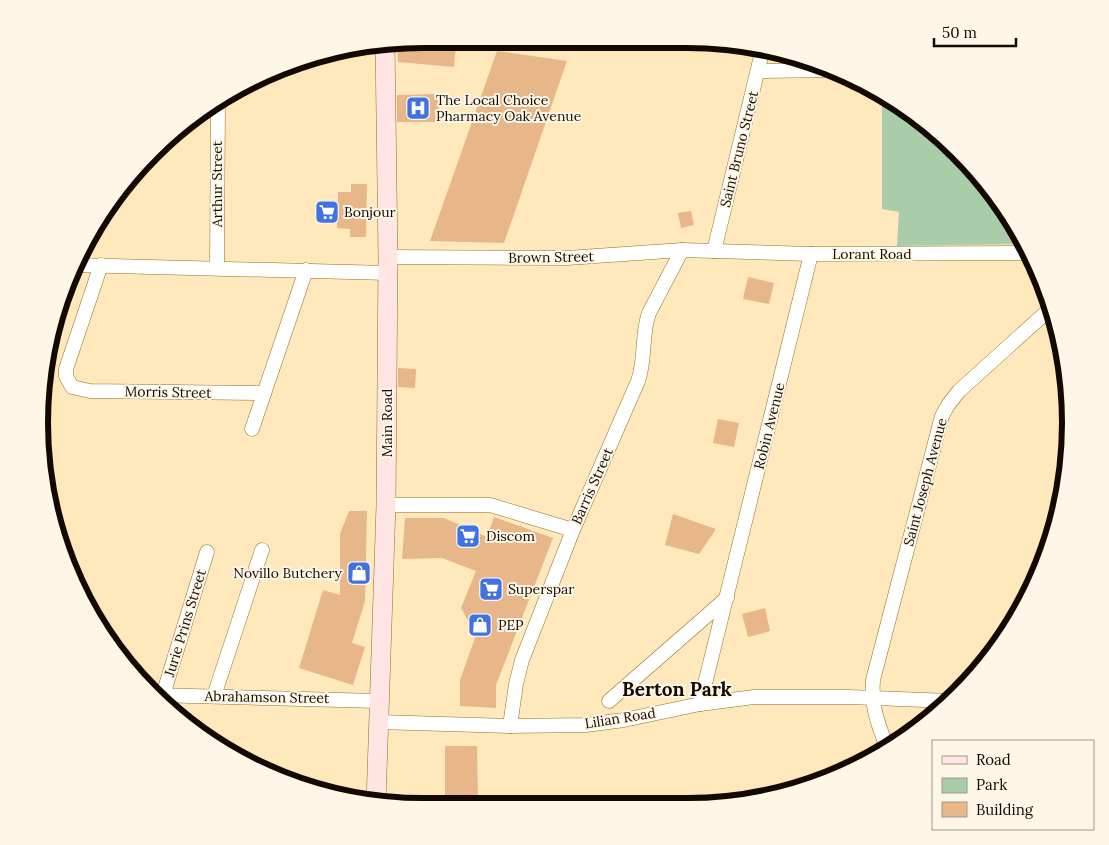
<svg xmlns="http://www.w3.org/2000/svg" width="1109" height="845" viewBox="0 0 1109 845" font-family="Lora,serif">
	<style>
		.green { fill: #aacda9 }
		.building { fill: #e7b689 }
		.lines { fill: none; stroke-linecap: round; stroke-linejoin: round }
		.street-casing { stroke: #92701f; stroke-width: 15 }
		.secondary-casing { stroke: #92701f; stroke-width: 20 }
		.street { stroke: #fff; stroke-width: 14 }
		.secondary { stroke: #ffe5e4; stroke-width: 19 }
		.labels { text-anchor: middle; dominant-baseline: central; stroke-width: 4; stroke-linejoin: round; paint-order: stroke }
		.poi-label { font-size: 14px; fill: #130900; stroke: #fef7e8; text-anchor: start }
		.street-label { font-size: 14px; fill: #130900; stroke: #fef7e8 }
		.district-label { font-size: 19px; font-weight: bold; fill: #130900; stroke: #fef7e8 }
		.rim { fill: none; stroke: #130900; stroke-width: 6 }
	</style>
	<rect width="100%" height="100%" fill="#fee8bc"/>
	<polygon class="green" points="882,94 920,118 1005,209 1024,244 897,246 899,212 882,209"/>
	<g class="building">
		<polygon points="411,40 456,44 454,67 398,62 397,42"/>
		<polygon points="497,51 567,61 504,243 430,241"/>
		<polygon points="438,94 439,122 397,122 397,95"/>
		<polygon points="351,184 367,184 366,237 350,237 350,229 337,228 338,192 351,192"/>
		<polygon points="691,211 694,225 681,228 678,213"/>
		<polygon points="748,277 774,283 769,304 743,299"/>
		<polygon points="398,368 416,369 415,388 398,387"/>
		<polygon points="718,419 739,423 734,447 713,443"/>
		<polygon points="349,511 367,511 365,601 352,643 365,647 353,685 299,668 323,590 340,595 340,534"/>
		<polygon points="673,514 716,529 699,554 665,545"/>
		<polygon points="494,517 553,538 496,685 496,708 460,706 460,680 476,635 461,608 476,571 442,558 402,559 405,518 444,518 487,537"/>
		<polygon points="765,608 770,631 748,637 742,614"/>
		<polygon points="445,746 477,746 478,803 445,803"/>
	</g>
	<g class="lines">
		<g class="street-casing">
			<g id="street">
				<polyline points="758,71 834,70"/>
				<polyline points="714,251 763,48"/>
				<polyline points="388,257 567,258 682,250 811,254 1029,253"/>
				<polyline points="74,265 388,273"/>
				<polyline points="101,265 66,369 66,376 72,387 90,391 263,393"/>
				<polyline points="217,267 218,101"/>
				<polyline points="252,429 306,270"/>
				<polyline points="386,505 490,505 573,530"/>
				<polyline points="155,695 378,701"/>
				<polyline points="163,695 207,552"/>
				<polyline points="214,696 262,550"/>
				<polyline points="609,701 727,598"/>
				<polyline points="700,704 811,254"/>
				<polyline points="378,722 510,726 586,725 624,720 700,704 754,697 849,697 950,701"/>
				<path d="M510,726l6,-42 6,-24 51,-130 65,-149c8,-22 3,-46 11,-68l33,-63"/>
				<path d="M887,748c-9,-25 -16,-40 -14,-68l69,-264 6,-11 11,-14 92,-83"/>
			</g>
		</g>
		<g class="secondary-casing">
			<polyline id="secondary" points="376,803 386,505 388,257 385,44"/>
		</g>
		<use href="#street" class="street"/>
		<use href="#secondary" class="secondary"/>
	</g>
	<defs>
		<g id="hospital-square" transform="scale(1.25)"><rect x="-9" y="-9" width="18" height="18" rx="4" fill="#4172e3" stroke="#fef7e8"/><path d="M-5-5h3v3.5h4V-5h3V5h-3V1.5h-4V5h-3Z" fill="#fff"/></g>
		<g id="supermarket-square" transform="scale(1.25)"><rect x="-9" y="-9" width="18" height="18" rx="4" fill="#4172e3" stroke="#fef7e8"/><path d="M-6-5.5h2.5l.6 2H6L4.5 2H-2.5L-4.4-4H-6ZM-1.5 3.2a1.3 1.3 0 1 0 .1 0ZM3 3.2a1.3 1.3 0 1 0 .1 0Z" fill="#fff"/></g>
		<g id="shop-square" transform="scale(1.25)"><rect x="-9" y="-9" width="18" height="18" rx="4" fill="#4172e3" stroke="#fef7e8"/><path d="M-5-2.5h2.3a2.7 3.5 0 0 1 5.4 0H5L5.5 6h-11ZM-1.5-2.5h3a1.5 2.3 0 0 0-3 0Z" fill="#fff"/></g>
	</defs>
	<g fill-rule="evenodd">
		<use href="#hospital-square" x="418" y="108"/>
		<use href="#supermarket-square" x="327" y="212"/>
		<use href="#supermarket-square" x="468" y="536"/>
		<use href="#shop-square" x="359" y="573"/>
		<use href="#supermarket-square" x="491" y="589"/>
		<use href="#shop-square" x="480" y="625"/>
	</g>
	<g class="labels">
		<g class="poi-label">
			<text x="436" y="100">The Local Choice<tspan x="436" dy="16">Pharmacy Oak Avenue</tspan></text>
			<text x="344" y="212">Bonjour</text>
			<text x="486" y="536">Discom</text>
			<text x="342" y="573" text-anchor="end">Novillo Butchery</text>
			<text x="508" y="589">Superspar</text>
			<text x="498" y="625">PEP</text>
		</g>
		<g class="street-label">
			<text transform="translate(739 149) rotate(-76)">Saint Bruno Street</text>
			<text transform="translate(217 184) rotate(-90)">Arthur Street</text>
			<text x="872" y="254">Lorant Road</text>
			<text transform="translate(551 257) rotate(-1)">Brown Street</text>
			<text transform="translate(168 392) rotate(1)">Morris Street</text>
			<text transform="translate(387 423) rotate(-90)">Main Road</text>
			<text transform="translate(769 426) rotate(-76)">Robin Avenue</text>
			<text transform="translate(925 482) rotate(-75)">Saint Joseph Avenue</text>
			<text transform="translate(592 486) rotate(-66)">Barris Street</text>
			<text transform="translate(185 623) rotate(-73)">Jurie Prins Street</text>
			<text transform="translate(267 697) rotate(1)">Abrahamson Street</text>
			<text transform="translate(620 718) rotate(-9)">Lilian Road</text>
		</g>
		<g class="district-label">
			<text x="677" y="689">Berton Park</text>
		</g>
	</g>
	<path d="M0 0H1109V845H0ZM423 48H687A375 375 0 0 1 1062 423V423A375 375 0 0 1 687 798H423A375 375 0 0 1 48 423V423A375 375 0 0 1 423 48Z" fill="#fef7e8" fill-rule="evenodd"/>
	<path class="rim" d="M423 48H687A375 375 0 0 1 1062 423V423A375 375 0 0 1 687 798H423A375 375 0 0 1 48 423V423A375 375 0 0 1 423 48Z"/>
	<rect x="932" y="740" width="162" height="90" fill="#fef7e8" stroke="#a0988b"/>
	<rect x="942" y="756" width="25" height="8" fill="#ffe5e4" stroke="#a0988b"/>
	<text x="976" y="765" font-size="15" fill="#130900">Road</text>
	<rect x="942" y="778" width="25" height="15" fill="#aacda9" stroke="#a0988b"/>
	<text x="976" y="790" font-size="15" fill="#130900">Park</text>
	<rect x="942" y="802" width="25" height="15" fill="#e7b689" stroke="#a0988b"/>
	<text x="976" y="815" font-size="15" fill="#130900">Building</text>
	<path d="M934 38v8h82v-8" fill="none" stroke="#130900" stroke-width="2.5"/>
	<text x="942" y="38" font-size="15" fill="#130900" stroke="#fef7e8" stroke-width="4" paint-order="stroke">50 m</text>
</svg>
